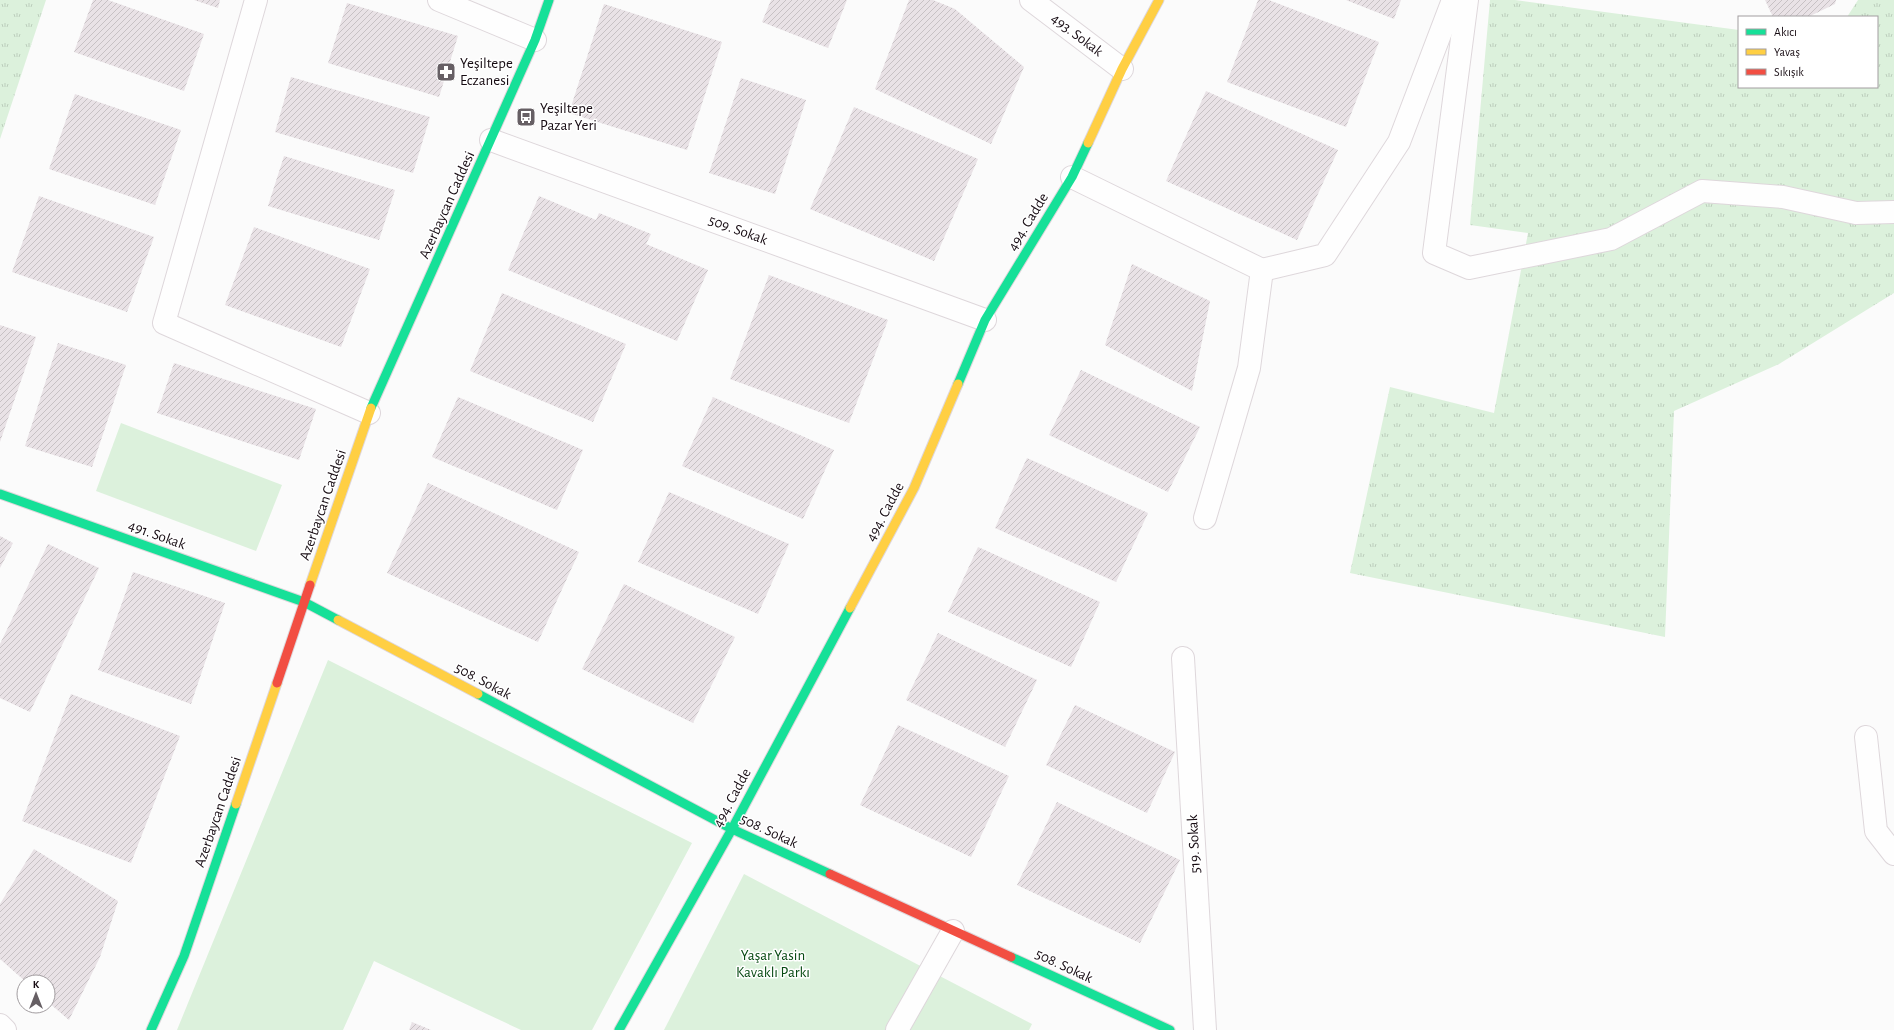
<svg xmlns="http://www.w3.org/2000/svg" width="1894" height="1030" viewBox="0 0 1894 1030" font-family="'Alegreya Sans',sans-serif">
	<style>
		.grass { fill: url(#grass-tufts) }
		.park { fill: #dcf1dc }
		.building { fill: url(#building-hatch) }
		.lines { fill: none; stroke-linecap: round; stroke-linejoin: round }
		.street-casing { stroke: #ded7db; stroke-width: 24 }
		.fast-casing { stroke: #ded7db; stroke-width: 11 }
		.slow-casing { stroke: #ded7db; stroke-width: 11 }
		.jam-casing { stroke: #ded7db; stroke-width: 11 }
		.street { stroke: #fefefe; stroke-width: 22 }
		.fast { stroke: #16e098; stroke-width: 9 }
		.slow { stroke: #ffcf43; stroke-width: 9 }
		.jam { stroke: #f24e42; stroke-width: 9 }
		.labels { text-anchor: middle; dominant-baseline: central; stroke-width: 3; stroke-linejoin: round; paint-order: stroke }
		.street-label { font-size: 15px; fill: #160b12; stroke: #fff }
		.poi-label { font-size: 15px; fill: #160b12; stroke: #fff; text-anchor: start }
		.park-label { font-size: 15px; fill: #074a12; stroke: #fff }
	</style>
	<defs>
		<pattern id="grass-tufts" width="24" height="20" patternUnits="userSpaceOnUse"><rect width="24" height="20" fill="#dcf1dc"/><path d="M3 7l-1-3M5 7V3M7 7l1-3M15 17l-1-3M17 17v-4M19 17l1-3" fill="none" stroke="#bccdbc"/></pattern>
		<pattern id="building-hatch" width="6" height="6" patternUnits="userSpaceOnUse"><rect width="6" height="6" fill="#e9e2e6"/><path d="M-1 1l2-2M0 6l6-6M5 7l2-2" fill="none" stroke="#c7c1c4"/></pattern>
	</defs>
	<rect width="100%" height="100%" fill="#fbfbfb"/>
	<g class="grass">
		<polygon points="0,0 46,0 0,139"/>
		<polygon points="1490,0 1515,0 1739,30 1739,87 1877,87 1877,17 1847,17 1858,0 1894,0 1894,293 1779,364 1674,411 1665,637 1350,573 1390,387 1494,413 1528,233 1470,225"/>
	</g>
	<g class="park">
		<polygon points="121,423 282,485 256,551 96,491"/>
		<polygon points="328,660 692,843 592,1030 521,1030 374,961 343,1030 177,1030"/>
		<polygon points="744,874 1032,1024 1029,1030 664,1030"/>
	</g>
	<g class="building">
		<polygon points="93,0 108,0 204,34 184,91 74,52"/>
		<polygon points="194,0 220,0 218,8"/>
		<polygon points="771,0 847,0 828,48 762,22"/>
		<polygon points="909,0 933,0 955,9 1024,67 991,144 875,89"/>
		<polygon points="1258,0 1269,0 1379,42 1346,127 1227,82"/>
		<polygon points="1346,0 1401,0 1394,19"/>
		<polygon points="1765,0 1836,0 1835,4 1808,17 1773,17"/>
		<polygon points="347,3 458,36 439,97 328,63"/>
		<polygon points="604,4 722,42 687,150 569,113"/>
		<polygon points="291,77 430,117 413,173 275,132"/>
		<polygon points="741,78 806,100 775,194 709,173"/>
		<polygon points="1206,91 1338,150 1297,240 1166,181"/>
		<polygon points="75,94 181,130 155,205 49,169"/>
		<polygon points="854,107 978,159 934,261 810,209"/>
		<polygon points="284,156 395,190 379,240 268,206"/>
		<polygon points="39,196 154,237 127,312 12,272"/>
		<polygon points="539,196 596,220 599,213 651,234 646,244 708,270 677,341 508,270"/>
		<polygon points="254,227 370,269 341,347 225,305"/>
		<polygon points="1132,264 1210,301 1192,391 1105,345"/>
		<polygon points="769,275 888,320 849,423 730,379"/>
		<polygon points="502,293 626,344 593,422 470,371"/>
		<polygon points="0,325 36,337 0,442"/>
		<polygon points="58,343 126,365 92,467 25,446"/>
		<polygon points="174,363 316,409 299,460 157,413"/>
		<polygon points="1081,370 1200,427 1168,492 1049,435"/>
		<polygon points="458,397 583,450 557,510 432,457"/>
		<polygon points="713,397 834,450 803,519 682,466"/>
		<polygon points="1027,458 1148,513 1116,582 995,528"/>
		<polygon points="428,483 579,552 538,642 387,573"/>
		<polygon points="669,492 789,544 758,614 638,562"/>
		<polygon points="0,536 13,543 0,568"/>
		<polygon points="48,544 99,568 30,712 0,698 0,644"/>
		<polygon points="978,547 1100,602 1071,667 948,612"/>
		<polygon points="133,572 225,603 191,704 98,670"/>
		<polygon points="624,584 735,637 693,723 582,669"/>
		<polygon points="938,633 1037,680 1005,747 906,700"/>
		<polygon points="71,694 180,736 131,863 22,821"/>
		<polygon points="1075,705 1175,752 1147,813 1046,765"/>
		<polygon points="898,725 1009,776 971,857 860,805"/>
		<polygon points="1057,802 1180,860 1140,943 1017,885"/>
		<polygon points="34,849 118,901 100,957 69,1020 48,1002 48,982 26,982 0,959 0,904"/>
		<polygon points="412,1022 431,1030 409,1030"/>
	</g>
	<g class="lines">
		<g class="street-casing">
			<g id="street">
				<polyline points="256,0 164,323 369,413"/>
				<polyline points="439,0 535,40"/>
				<polyline points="1031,0 1122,69"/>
				<polyline points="1467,0 1434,253 1469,268 1611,239 1702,191 1783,197 1856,213 1894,212"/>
				<polyline points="491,140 985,320"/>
				<polyline points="1072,177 1262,270 1249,368 1205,518"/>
				<polyline points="1262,270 1325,255 1399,142 1453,0"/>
				<polyline points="1183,658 1205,1030"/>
				<polyline points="1866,737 1876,831 1894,854"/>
				<polyline points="0,1025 5,1030"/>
				<polyline points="897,1030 953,931"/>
			</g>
		</g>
		<g class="fast-casing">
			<g id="fast">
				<polyline points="958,384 985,320 1072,177 1088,143"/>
				<polyline points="371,408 535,40 549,0"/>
				<polyline points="0,494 304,602 338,620"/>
				<polyline points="478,694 732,829 830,874"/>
				<polyline points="1011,957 1170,1030"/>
				<polyline points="151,1030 184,956 236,804"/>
				<polyline points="619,1030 732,829 850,608"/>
			</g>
		</g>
		<g class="slow-casing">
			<g id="slow">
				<polyline points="1088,143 1122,69 1159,0"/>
				<polyline points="310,585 371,408"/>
				<polyline points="850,608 914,488 958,384"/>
				<polyline points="338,620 478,694"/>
				<polyline points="236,804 277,683"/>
			</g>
		</g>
		<g class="jam-casing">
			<g id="jam">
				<polyline points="277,683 310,585"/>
				<polyline points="830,874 1011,957"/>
			</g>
		</g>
		<use href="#street" class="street"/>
		<use href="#fast" class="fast"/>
		<use href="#slow" class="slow"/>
		<use href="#jam" class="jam"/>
	</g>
	<defs>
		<g id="pharmacy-square" transform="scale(1)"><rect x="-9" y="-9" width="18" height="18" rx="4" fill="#665f64" stroke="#fff"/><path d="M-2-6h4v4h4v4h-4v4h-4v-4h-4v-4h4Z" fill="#fff"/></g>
		<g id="bus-square" transform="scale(1)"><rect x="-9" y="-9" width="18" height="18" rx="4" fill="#665f64" stroke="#fff"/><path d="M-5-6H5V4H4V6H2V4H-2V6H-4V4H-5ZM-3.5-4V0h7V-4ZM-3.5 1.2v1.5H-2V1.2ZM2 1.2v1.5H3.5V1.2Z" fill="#fff"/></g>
	</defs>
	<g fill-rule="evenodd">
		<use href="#pharmacy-square" x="446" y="72"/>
		<use href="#bus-square" x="526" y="117"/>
	</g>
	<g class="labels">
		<g class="street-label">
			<text transform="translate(1077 35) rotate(37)">493. Sokak</text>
			<text transform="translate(447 205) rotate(-66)">Azerbaycan Caddesi</text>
			<text transform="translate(1028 222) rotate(-59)">494. Cadde</text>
			<text transform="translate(738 230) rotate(20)">509. Sokak</text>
			<text transform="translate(323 505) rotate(-71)">Azerbaycan Caddesi</text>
			<text transform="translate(885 512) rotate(-62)">494. Cadde</text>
			<text transform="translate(157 535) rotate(20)">491. Sokak</text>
			<text transform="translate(483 681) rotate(28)">508. Sokak</text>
			<text transform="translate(732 798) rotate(-62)">494. Cadde</text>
			<text transform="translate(218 812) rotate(-71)">Azerbaycan Caddesi</text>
			<text transform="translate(769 831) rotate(25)">508. Sokak</text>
			<text transform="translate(1194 844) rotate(-93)">519. Sokak</text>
			<text transform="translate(1064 966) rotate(25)">508. Sokak</text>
		</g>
		<g class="poi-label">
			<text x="460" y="63">Yeşiltepe<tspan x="460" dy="17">Eczanesi</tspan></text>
			<text x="540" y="108">Yeşiltepe<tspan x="540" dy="17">Pazar Yeri</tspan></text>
		</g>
		<g class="park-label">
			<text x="773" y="955">Yaşar Yasin<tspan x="773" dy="17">Kavaklı Parkı</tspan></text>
		</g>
	</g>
	<rect x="1738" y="16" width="140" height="72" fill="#ffffff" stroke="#a29da0"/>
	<rect x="1746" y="29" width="20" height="6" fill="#16e098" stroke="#a29da0"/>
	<text x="1774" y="36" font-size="12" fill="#160b12">Akıcı</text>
	<rect x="1746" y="49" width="20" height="6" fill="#ffcf43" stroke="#a29da0"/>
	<text x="1774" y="56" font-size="12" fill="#160b12">Yavaş</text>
	<rect x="1746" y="69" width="20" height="6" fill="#f24e42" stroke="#a29da0"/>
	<text x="1774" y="76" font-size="12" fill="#160b12">Sıkışık</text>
	<g transform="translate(36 994)"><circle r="19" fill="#ffffff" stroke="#a29da0"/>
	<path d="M0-3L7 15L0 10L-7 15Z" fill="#665f64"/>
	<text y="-6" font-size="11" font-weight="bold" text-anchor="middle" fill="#160b12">K</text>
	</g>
</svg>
